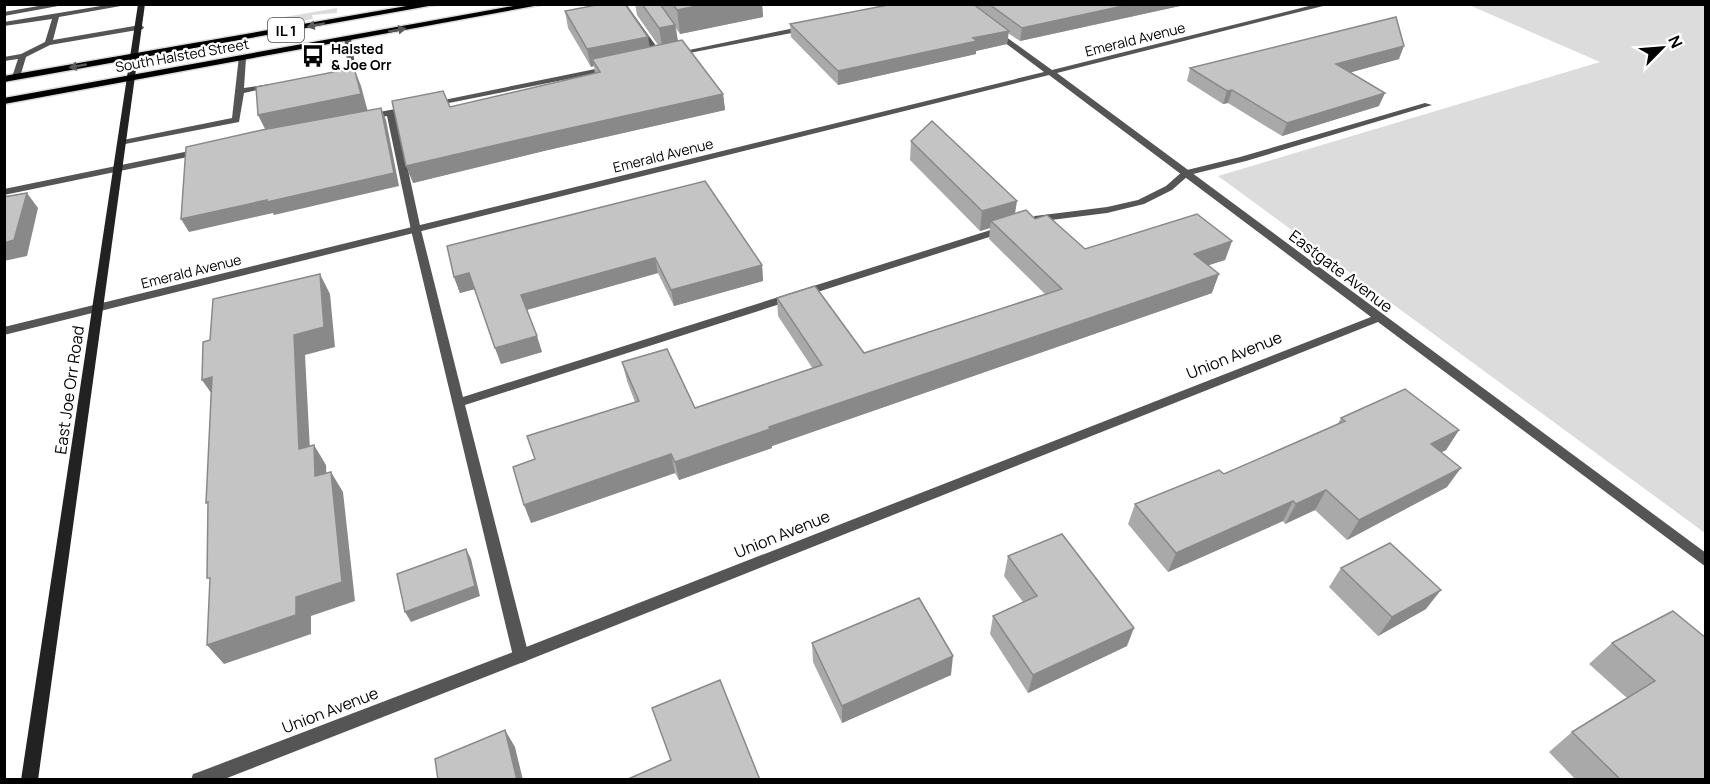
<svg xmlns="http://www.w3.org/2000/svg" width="1710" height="784" viewBox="0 0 1710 784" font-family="Manrope,sans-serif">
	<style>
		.green { fill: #dcdcdc }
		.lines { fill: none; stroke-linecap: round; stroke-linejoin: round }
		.primary-casing { stroke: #dbdbdb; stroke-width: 3 }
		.lane { fill: #555; fill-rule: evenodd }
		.street { fill: #555; fill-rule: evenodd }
		.secondary { fill: #222; fill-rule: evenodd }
		.primary { fill: #000; fill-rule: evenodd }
		.wall { fill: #a9a9a9 }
		.shaded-wall { fill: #898989 }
		.building { fill: #c4c4c4; stroke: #898989; stroke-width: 1.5 }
		.oneway { fill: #595959 }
		.labels { text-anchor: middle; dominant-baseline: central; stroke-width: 4.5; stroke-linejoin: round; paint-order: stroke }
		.far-street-label { font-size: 14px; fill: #000; stroke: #fff }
		.far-poi-label { font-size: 14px; font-weight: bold; fill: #000; stroke: #fff; text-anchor: start }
		.shield { fill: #fff; stroke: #4c4c4c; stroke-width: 1.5 }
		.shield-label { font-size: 15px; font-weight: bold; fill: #000 }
		.street-label { font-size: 16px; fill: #000; stroke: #fff }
	</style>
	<rect width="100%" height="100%" fill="#fff"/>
	<g class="green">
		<polygon points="1469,5 1705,5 1705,533 1218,176 1600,62"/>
		<polygon points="337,8 337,13 312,15 313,19 272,26 267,20"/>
	</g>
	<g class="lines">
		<g class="primary-casing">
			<g id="primary">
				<polygon points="418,4 440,4 4,82 4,76"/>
				<polygon points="524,4 545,4 4,104 4,98"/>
			</g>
		</g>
		<g class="lane">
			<polygon points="50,4 69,4 4,16 4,12"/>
			<polygon points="113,4 132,4 59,17 53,40 140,25 144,27 143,29 50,45 26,57 20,77 13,79 12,77 18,59 4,61 4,57 21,54 45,42 52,19 4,26 4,22"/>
			<polygon points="619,4 626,4 664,57 663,59 657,59"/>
			<polygon points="804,26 808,28 807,30 674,56 670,54"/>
			<polygon points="344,37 351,39 356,71 341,75 337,73 338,71 348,69"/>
			<polygon points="239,56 246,58 244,88 270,84 274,86 244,93 239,122 120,145 120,141 123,140 232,118"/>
			<polygon points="610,66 613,66 613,70 434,106 430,104 434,102"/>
			<polygon points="1425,103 1432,105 1246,161 1189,175 1172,190 1144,204 1107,213 1035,222 1030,219 1035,216 1107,207 1138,200 1166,186 1183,171 1240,157"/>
			<polygon points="411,106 415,109 414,111 396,114 421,230 463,397 1000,227 1004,226 1009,229 1008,231 465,405 529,656 526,661 521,663 516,661 513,656 411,230 387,116 369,120 365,117 369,114"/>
			<polygon points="199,149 202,150 202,154 4,195 4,189"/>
		</g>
		<polygon class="street" points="1317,4 1331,4 1057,73 1706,553 1706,567 1378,322 526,661 222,780 191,780 193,774 199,772 516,651 1371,317 1049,75 4,335 4,327 1044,72 992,33 992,29 995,29 1052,70"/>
		<polygon class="secondary" points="138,4 145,4 38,780 21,780"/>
		<use href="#primary" class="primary"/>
	</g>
	<g class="wall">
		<polygon points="635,4 762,4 763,17 680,34 676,28 678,41 723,94 725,110 548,150 413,183 450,107 595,74 594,66 591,67 568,28 565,11 650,47 658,45 637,15"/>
		<polygon points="878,4 1189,4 1020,41 1008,33 1007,44 976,51 976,54 838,85 791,37 790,24 888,6 888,5 880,7"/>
		<polygon points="1399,59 1350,72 1379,106 1282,136 1228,103 1223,104 1187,81 1190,68"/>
		<polygon points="911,141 1015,213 1035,219 1085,249 1232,241 1225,260 1208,265 1212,293 772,446 772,448 679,480 675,473 531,523 535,459 635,402 627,381 622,362 695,408 813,369 778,316 777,298 864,353 1045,294 989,239 990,228 980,231 910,160"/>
		<polygon points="447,246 762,265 763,281 674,306 658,273 527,310 542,352 501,364 475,289 460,293 454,277"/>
		<polygon points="1341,418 1459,430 1446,450 1442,452 1447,487 1347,540 1315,510 1285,524 1283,521 1168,572 1128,524 1135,504 1224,474 1337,425"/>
		<polygon points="1008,556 1127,646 1028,693 990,634 993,616 1023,602 1004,576"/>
		<polygon points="1341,568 1426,609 1378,636 1329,587"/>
		<polygon points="1673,611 1706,780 1576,780 1549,752 1572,732 1627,698 1589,664 1612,643"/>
		<polygon points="812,643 951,675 842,723 813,662"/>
	</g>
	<g class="shaded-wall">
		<polygon points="707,4 762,4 763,17 680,34 677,10"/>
		<polygon points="1132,4 1189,4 1020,41 1022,28"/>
		<polygon points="675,25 679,48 663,51 659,28"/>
		<polygon points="1009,31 1007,44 976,51 976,54 838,85 838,71 973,38"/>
		<polygon points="648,37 651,54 592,59 594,66 591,67 587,49"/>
		<polygon points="1404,46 1399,59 1331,78 1336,64"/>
		<polygon points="354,68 361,86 368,112 267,133 258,115"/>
		<polygon points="1232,90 1228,103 1223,104 1227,91"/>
		<polygon points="1385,93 1379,106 1282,136 1287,123"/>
		<polygon points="723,94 725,110 548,150 413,183 406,166 544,134"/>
		<polygon points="381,108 386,120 399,186 274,215 273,213 189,232 181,219"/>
		<polygon points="27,193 38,208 27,256 4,261 4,243"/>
		<polygon points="1017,201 1014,220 991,221 990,228 980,231 982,211"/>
		<polygon points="1232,241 1225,260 1188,272 1194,254"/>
		<polygon points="655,258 658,273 526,310 521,295"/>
		<polygon points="762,265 763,281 674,306 671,290"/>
		<polygon points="469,273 475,289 460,293 454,277"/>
		<polygon points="320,274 330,294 335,347 305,355 311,469 299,449 294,335"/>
		<polygon points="1219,274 1212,293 772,446 772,448 679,480 675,462 769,427"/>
		<polygon points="537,336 542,352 501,364 495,348"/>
		<polygon points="212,377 216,400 202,380"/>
		<polygon points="1459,430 1446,450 1418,464 1431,444"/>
		<polygon points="314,445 326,465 327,496 315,476"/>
		<polygon points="671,454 675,473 531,523 524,505"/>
		<polygon points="1461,468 1447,487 1347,540 1359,520"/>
		<polygon points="331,472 343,492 355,601 311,616 311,634 224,664 207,645"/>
		<polygon points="1326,490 1315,510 1285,524 1296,504"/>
		<polygon points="1293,501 1283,521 1168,572 1176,553"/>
		<polygon points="466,549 471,559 480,596 411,622 405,612"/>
		<polygon points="1441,590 1426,609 1378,636 1392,617"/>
		<polygon points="1134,628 1127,646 1028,693 1033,675"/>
		<polygon points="953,656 951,675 842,723 842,706"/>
		<polygon points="505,730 515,747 523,780 517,780"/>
	</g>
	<g class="building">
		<polygon points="602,4 625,4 648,37 587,49 565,11"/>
		<polygon points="642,4 660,4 675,25 659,28"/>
		<polygon points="673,4 707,4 677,10"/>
		<polygon points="893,4 973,4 1009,31 973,38 977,41 838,71 790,24"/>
		<polygon points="989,4 1132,4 1022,28"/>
		<polygon points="1396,17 1404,46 1336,64 1385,93 1287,123 1232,90 1227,91 1190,68"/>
		<polygon points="682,40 723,94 544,134 406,166 392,101 443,91 450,107 600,72 592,59"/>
		<polygon points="354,68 361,94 258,115 256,87"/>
		<polygon points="381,108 394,173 267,202 267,200 181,219 186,147 262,130"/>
		<polygon points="932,121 1017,201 982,211 911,141"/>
		<polygon points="705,181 762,265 671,290 655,258 521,295 537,336 495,348 469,273 454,277 447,246"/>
		<polygon points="27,193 14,240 4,243 4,197"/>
		<polygon points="1026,210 1035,219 1047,215 1085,249 1197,214 1232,241 1194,254 1219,274 769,427 770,429 675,462 671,454 524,505 513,467 535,459 527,436 639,401 622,362 667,349 695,408 822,365 777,298 815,286 864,353 1062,289 991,221"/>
		<polygon points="320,274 324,327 294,335 299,449 314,445 315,476 331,472 342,582 296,597 296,615 207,645 210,578 207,578 208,502 206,503 212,377 202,380 203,342 210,340 213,299"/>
		<polygon points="1405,389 1459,430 1431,444 1461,468 1359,520 1326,490 1296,504 1293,501 1176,553 1135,504 1219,470 1224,474 1345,421 1341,418"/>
		<polygon points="1062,534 1134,628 1033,675 993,616 1037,596 1008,556"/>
		<polygon points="1390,543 1441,590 1392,617 1341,568"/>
		<polygon points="466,549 475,586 405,612 397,574"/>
		<polygon points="919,598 953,656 842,706 812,643"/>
		<polygon points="1673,611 1706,638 1706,780 1621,780 1572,732 1655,681 1612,643"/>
		<polygon points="720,680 760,780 626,780 671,760 652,708"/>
		<polygon points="505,730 517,780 438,780 435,759"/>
	</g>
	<defs><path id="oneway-solid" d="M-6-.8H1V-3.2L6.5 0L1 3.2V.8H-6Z" transform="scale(1.5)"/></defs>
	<g class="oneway">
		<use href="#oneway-solid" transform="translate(316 25) rotate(170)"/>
		<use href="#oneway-solid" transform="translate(397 30) rotate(-10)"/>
		<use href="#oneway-solid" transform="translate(78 66) rotate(170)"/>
	</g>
	<defs>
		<g id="bus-bare" transform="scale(1.8)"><path d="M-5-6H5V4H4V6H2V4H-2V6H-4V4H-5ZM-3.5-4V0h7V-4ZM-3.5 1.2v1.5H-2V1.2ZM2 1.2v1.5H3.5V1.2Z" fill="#000" stroke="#fff" stroke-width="2.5" paint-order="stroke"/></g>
	</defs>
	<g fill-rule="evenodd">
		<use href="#bus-bare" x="313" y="56"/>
	</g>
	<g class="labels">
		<g class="far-street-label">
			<text transform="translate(1135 39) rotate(-14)">Emerald Avenue</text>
			<text transform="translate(182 55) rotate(-10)">South Halsted Street</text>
			<text transform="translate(663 155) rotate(-14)">Emerald Avenue</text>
			<text transform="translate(191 271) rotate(-14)">Emerald Avenue</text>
		</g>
		<g class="far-poi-label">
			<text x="331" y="48">Halsted<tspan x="331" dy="16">&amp; Joe Orr</tspan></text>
		</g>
		<rect class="shield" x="268" y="18" width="36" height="24" rx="4.5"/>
		<g class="shield-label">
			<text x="286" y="30">IL 1</text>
		</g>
		<g class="street-label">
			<text transform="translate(1341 271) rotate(37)">Eastgate Avenue</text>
			<text transform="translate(1234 355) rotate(-22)">Union Avenue</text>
			<text transform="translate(69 390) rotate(-82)">East Joe Orr Road</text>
			<text transform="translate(782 534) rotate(-22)">Union Avenue</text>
			<text transform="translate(330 710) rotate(-21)">Union Avenue</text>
		</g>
	</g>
	<rect width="1710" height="784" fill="none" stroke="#000000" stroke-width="12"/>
	<g transform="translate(1662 48) rotate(65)" stroke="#ffffff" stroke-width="4.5" paint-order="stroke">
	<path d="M0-4.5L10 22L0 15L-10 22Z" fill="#000000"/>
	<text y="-9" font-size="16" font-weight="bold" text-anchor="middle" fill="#000000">N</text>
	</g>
</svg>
